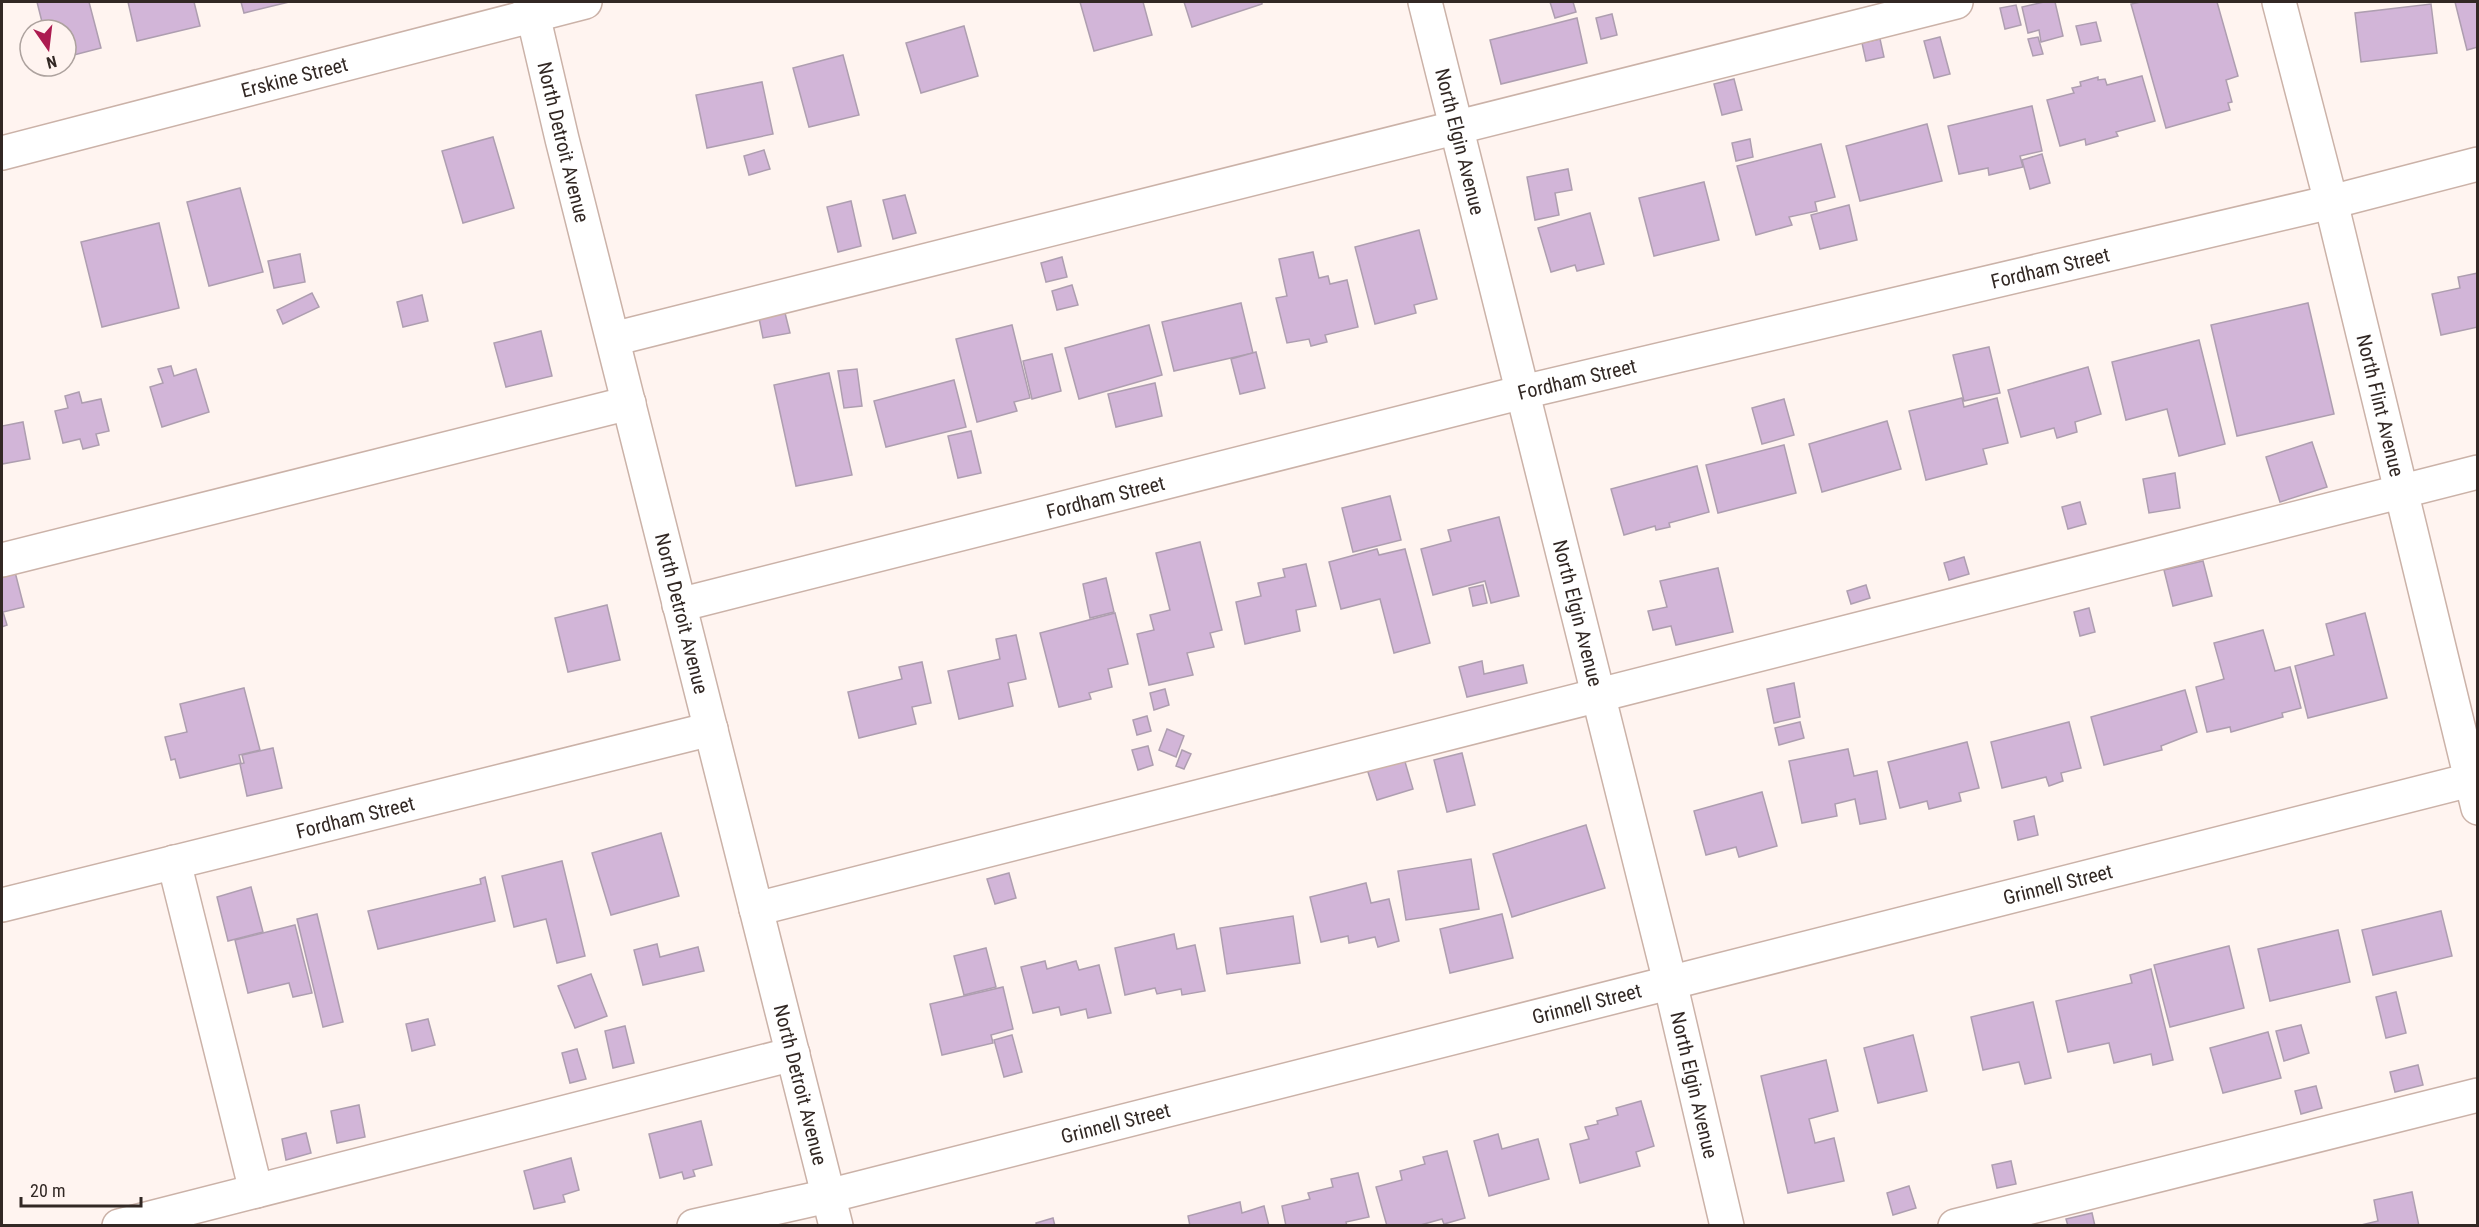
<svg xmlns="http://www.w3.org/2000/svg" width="2479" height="1227" viewBox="0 0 2479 1227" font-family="'Roboto Condensed',sans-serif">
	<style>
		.building { fill: #d2b5d8; stroke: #ae9eb0; stroke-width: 1.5 }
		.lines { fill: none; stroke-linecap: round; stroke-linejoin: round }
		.minor-casing { stroke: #cbb2a8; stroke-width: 36 }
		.minor { stroke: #fff; stroke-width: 33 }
		.labels { text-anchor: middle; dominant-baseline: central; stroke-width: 5; stroke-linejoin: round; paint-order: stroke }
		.street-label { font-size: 20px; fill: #322824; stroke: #fff4f0 }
	</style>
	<rect width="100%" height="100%" fill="#fff4f0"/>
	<g class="building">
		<polygon points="37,2 89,2 101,48 66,57 66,30 44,30"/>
		<polygon points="128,2 194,2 200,26 137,41"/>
		<polygon points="241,2 289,2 244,13"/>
		<polygon points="1080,2 1143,2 1152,35 1094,51"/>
		<polygon points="1184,2 1262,2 1262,4 1192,27"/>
		<polygon points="1550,2 1573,2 1576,12 1555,18"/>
		<polygon points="2044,2 2055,2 2063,36 2041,42 2039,30 2028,33 2022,7"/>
		<polygon points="2141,2 2217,2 2238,76 2226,80 2232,102 2228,103 2230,110 2166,128 2131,4"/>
		<polygon points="2455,2 2478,2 2478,47 2467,50"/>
		<polygon points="2431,4 2437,53 2361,62 2355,13"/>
		<polygon points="2016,5 2021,25 2005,29 2000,8"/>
		<polygon points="1612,14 1617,35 1601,39 1596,18"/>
		<polygon points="1577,18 1587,63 1501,84 1490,40"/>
		<polygon points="2096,22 2101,41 2081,45 2076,26"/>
		<polygon points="964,26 978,76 921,93 906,43"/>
		<polygon points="1940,37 1950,74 1934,78 1924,41"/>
		<polygon points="2038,37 2043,54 2033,56 2028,39"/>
		<polygon points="1880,39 1884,57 1866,61 1862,43"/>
		<polygon points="843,55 859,115 809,127 793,68"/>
		<polygon points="2142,76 2155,121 2116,132 2118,136 2086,145 2085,139 2060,146 2047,100 2074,93 2072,88 2081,86 2080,82 2098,77 2098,80 2105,79 2107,85"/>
		<polygon points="1734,79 1742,110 1722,115 1714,84"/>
		<polygon points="762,82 773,134 707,148 696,95"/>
		<polygon points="2032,106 2042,151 2020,156 2023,167 1989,175 1988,168 1959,174 1948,126"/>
		<polygon points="1927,124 1942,181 1860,201 1846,146"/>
		<polygon points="493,137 514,208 463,223 442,151"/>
		<polygon points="1750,139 1753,157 1736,161 1732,143"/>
		<polygon points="1821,144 1835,197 1815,202 1817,211 1789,217 1792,225 1756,235 1737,166"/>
		<polygon points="764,150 770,169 749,175 744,156"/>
		<polygon points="2042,154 2050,183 2030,189 2022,160"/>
		<polygon points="1568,169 1572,190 1555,193 1559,215 1535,220 1527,177"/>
		<polygon points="1704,182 1719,240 1654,256 1639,198"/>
		<polygon points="240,188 263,272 209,286 187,202"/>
		<polygon points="905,195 916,233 893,239 883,200"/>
		<polygon points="851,201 861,246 838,252 827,207"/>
		<polygon points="1849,205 1857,240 1820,249 1811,215"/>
		<polygon points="1590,213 1604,264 1577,271 1575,265 1551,272 1538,228"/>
		<polygon points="159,223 179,308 102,327 81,242"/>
		<polygon points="1419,230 1437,299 1414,305 1416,313 1375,324 1355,247"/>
		<polygon points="1313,252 1319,278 1328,276 1330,284 1347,280 1358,327 1325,335 1327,342 1311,346 1309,339 1287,343 1276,298 1287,296 1279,259"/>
		<polygon points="300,254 305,282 274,288 268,261"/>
		<polygon points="1062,257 1067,277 1046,282 1041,263"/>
		<polygon points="2478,273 2478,327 2441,335 2432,294 2460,288 2458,277"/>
		<polygon points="1072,285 1078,305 1057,310 1052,291"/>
		<polygon points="312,293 319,307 283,324 277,310"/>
		<polygon points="422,295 428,321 403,327 397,302"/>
		<polygon points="1241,303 1253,353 1174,371 1162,322"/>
		<polygon points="2308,303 2334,414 2237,436 2211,325"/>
		<polygon points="785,313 790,333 763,338 759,318"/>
		<polygon points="1012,325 1030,398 1014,402 1017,411 977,422 956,339"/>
		<polygon points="1149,325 1162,375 1079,399 1065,348"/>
		<polygon points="541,331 552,376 506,387 494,343"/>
		<polygon points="2199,340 2225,444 2179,456 2167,409 2126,420 2112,362"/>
		<polygon points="1989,347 2000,393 1964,401 1953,355"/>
		<polygon points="1256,352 1265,388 1240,394 1231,359"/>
		<polygon points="1052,354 1061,391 1032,399 1023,361"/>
		<polygon points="171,366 174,376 196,369 209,412 162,427 150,387 163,383 158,369"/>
		<polygon points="2088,367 2101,414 2075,422 2077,432 2057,438 2054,428 2021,437 2008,390"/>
		<polygon points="857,369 862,406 844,408 838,371"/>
		<polygon points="829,373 852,475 796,486 774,385"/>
		<polygon points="954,380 966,427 886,447 874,401"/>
		<polygon points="1155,383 1162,416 1116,427 1108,394"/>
		<polygon points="79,392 82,403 101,399 109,431 96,434 99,445 83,449 80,439 63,443 55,411 68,408 65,396"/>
		<polygon points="1962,398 1964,407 1997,398 2008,443 1983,449 1987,464 1926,480 1909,411"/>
		<polygon points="1784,399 1794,435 1762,444 1752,408"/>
		<polygon points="1887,421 1901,469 1822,492 1809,444"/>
		<polygon points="23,422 30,459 2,464 2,426"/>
		<polygon points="971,431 981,473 958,478 948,436"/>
		<polygon points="2312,442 2327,487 2280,502 2266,457"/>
		<polygon points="1784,445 1796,493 1718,513 1706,465"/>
		<polygon points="1697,466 1709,512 1669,523 1670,527 1656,530 1655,526 1624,535 1611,489"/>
		<polygon points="2175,473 2180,508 2149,513 2143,479"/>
		<polygon points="1390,496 1401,540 1353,552 1342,508"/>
		<polygon points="2080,502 2086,524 2068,529 2062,507"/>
		<polygon points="1499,517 1519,596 1491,603 1485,581 1433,595 1421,549 1451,541 1448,530"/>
		<polygon points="1200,542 1222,630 1210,633 1214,647 1187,653 1193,675 1149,685 1137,634 1154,630 1150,615 1170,610 1156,553"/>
		<polygon points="1377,549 1379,555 1405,549 1430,643 1394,653 1380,599 1341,609 1329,562"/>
		<polygon points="1964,557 1969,574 1949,580 1944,563"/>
		<polygon points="2203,561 2212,596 2173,606 2164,570"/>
		<polygon points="1306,564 1316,606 1296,610 1300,631 1245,644 1236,602 1261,596 1258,583 1285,577 1283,569"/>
		<polygon points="1718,568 1733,632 1676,645 1671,626 1653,630 1648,611 1667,607 1660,581"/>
		<polygon points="15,572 24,607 3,612 7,625 2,627 2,575"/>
		<polygon points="1106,578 1114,612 1090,618 1083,584"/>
		<polygon points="1483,585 1487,603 1473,606 1469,588"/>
		<polygon points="1866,585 1870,598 1851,604 1847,591"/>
		<polygon points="607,605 620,660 568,672 555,618"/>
		<polygon points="2089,608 2095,632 2080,636 2074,612"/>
		<polygon points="1115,613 1128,664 1108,669 1112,687 1089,693 1091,699 1059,707 1040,633"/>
		<polygon points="2365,613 2387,698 2308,718 2295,666 2334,655 2326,624"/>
		<polygon points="2263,630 2275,671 2290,667 2301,708 2282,713 2283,717 2231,732 2230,727 2207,732 2196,687 2224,679 2214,643"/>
		<polygon points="1016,635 1026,679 1008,683 1013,706 959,719 948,671 1000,659 996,639"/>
		<polygon points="1482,661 1484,674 1523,665 1527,683 1467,697 1459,667"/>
		<polygon points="922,662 931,703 912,707 916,724 859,738 848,692 902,679 899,667"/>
		<polygon points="1794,683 1800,717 1774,723 1767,689"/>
		<polygon points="244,688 260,750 239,755 241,763 180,778 175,759 171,760 165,737 187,732 180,704"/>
		<polygon points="1165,689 1169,705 1154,710 1150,693"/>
		<polygon points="2185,690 2197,732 2161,746 2162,750 2104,765 2091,717"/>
		<polygon points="1147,716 1151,731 1137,735 1133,720"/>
		<polygon points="1800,722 1804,738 1779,745 1775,728"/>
		<polygon points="2069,722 2081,768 2061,773 2063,781 2049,786 2046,777 2002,788 1991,742"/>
		<polygon points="1167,729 1184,736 1176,757 1159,750"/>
		<polygon points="1967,742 1979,788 1959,793 1961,801 1929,809 1927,801 1900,808 1888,762"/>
		<polygon points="1148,746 1153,765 1138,770 1132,750"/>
		<polygon points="273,748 282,788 247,796 240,764 244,763 242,755"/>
		<polygon points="1848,749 1854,776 1877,771 1886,819 1860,824 1855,799 1835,804 1837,816 1802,823 1789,761"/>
		<polygon points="1182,750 1191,754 1184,769 1176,766"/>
		<polygon points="1462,753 1475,805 1447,812 1434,760"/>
		<polygon points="1403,755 1413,789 1377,800 1366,766"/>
		<polygon points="1762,792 1777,846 1739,857 1736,847 1706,855 1694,811"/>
		<polygon points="2034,816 2038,835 2018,840 2014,821"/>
		<polygon points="1586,825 1605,888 1512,917 1493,854"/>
		<polygon points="661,833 679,896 611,915 592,853"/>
		<polygon points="1471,859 1479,909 1406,920 1398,871"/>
		<polygon points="562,861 585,956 557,963 546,919 514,927 502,876"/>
		<polygon points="1009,873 1016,898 995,904 987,879"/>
		<polygon points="485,877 495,921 378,949 368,911 481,884 480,879"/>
		<polygon points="1366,883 1371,903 1389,899 1399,941 1378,947 1375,937 1349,943 1348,936 1321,942 1310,897"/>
		<polygon points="251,887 263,932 228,941 217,897"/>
		<polygon points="2441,911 2452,956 2373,975 2362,930"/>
		<polygon points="317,914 343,1022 323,1027 297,919"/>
		<polygon points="1502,914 1513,958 1450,973 1440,929"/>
		<polygon points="1293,916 1300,963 1227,974 1220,928"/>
		<polygon points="295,925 312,993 293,997 289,983 248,993 235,940"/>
		<polygon points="2338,930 2350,982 2270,1001 2258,949"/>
		<polygon points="1174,934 1177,949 1195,945 1205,991 1182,995 1181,989 1157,994 1155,988 1125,995 1115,948"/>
		<polygon points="657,944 660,957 698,947 704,971 643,985 634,950"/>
		<polygon points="2229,946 2244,1008 2170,1027 2154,965"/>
		<polygon points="986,948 996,987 964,995 954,956"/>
		<polygon points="1045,961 1047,969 1076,961 1079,970 1099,965 1111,1013 1088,1018 1086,1009 1061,1015 1059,1007 1033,1013 1021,967"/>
		<polygon points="2151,969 2173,1060 2153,1065 2151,1054 2114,1063 2109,1043 2068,1052 2056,1001 2132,983 2130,975"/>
		<polygon points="591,974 607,1016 575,1028 558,986"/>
		<polygon points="1003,987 1013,1029 991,1035 993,1043 942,1055 930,1004"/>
		<polygon points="2396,992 2406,1033 2386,1038 2376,997"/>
		<polygon points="2033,1002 2051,1078 2025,1084 2019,1062 1983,1070 1971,1017"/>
		<polygon points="428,1019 435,1045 412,1051 406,1024"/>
		<polygon points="2301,1025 2309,1053 2284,1061 2276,1031"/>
		<polygon points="625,1026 634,1063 613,1068 605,1031"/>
		<polygon points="2268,1032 2281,1078 2223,1093 2210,1048"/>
		<polygon points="1012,1035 1022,1072 1004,1077 994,1040"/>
		<polygon points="1913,1035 1927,1091 1878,1103 1864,1048"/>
		<polygon points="577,1049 586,1079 570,1083 562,1053"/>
		<polygon points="1826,1060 1838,1111 1809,1119 1815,1143 1834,1138 1844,1181 1788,1193 1761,1076"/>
		<polygon points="2418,1065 2423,1085 2395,1092 2390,1072"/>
		<polygon points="2316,1086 2322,1108 2301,1114 2295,1091"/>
		<polygon points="1641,1101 1654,1146 1636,1152 1640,1166 1580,1183 1570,1144 1589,1139 1585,1127 1598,1124 1597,1121 1618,1115 1616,1108"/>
		<polygon points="359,1105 365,1137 337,1143 331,1111"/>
		<polygon points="701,1121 712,1165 693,1170 695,1176 684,1179 682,1172 660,1178 649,1134"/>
		<polygon points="306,1133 311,1153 286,1160 282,1139"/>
		<polygon points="1498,1134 1502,1149 1538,1139 1549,1179 1489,1196 1474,1141"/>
		<polygon points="1447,1151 1465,1218 1444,1224 1442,1219 1417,1226 1387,1226 1376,1187 1402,1180 1400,1171 1425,1164 1423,1157"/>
		<polygon points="571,1158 579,1190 563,1195 565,1202 534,1209 524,1171"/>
		<polygon points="2011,1161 2016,1184 1997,1188 1992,1165"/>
		<polygon points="1358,1173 1369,1217 1346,1222 1347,1226 1286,1226 1282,1206 1310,1199 1308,1193 1333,1187 1331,1179"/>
		<polygon points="1909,1186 1916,1208 1893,1215 1887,1193"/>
		<polygon points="2412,1192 2419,1226 2357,1226 2378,1221 2374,1200"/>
		<polygon points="1240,1202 1242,1213 1264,1206 1269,1226 1190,1226 1188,1216"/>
		<polygon points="2092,1213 2095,1226 2068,1226 2066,1219"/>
		<polygon points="1053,1218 1055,1226 1037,1226 1036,1223"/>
	</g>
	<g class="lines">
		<g class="minor-casing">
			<g id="minor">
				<path id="s1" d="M530,2l32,137 274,1087"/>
				<path id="s2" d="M1425,2l245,980 57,244"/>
				<path id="s3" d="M2279,2l52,200 147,606"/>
				<path id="s4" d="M2,153l583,-151"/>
				<polyline points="613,339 1956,2"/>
				<polyline points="2,560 629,403"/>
				<path id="s5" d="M679,605l844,-213 808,-190 147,-38"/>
				<polyline points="174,862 256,1191"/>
				<path id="s6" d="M2,905l709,-176"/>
				<polyline points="756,909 2478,472"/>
				<polyline points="119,1226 793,1054"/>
				<path id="s7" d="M694,1226l134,-30 1650,-418"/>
				<polyline points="1955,1226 2478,1095"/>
			</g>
		</g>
		<use href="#minor" class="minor"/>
	</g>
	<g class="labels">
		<g class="street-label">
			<text stroke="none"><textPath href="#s4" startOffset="302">Erskine Street</textPath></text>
			<text stroke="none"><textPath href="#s1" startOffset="144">North Detroit Avenue</textPath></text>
			<text stroke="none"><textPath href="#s2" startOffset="144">North Elgin Avenue</textPath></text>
			<text stroke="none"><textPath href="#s5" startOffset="1412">Fordham Street</textPath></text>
			<text stroke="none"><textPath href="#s5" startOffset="926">Fordham Street</textPath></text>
			<text stroke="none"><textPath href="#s3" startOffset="416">North Flint Avenue</textPath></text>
			<text stroke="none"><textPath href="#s5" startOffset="440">Fordham Street</textPath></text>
			<text stroke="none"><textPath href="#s2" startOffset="630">North Elgin Avenue</textPath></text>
			<text stroke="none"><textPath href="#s1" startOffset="630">North Detroit Avenue</textPath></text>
			<text stroke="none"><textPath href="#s6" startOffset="364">Fordham Street</textPath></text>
			<text stroke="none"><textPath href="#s7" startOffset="1406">Grinnell Street</textPath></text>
			<text stroke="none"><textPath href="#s7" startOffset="920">Grinnell Street</textPath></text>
			<text stroke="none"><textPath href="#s1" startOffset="1116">North Detroit Avenue</textPath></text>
			<text stroke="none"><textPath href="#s2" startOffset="1116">North Elgin Avenue</textPath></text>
			<text stroke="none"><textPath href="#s7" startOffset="434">Grinnell Street</textPath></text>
		</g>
	</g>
	<rect width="2479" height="1227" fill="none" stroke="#322824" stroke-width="6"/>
	<g transform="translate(48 48) rotate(166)"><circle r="28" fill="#fff4f0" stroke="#ada29e" stroke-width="1.5"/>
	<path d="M0-4.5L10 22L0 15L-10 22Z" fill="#ac1b50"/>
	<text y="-9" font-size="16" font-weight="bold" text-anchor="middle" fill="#322824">N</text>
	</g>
	<path d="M21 1197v9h120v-9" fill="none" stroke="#322824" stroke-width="3"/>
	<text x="30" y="1197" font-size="18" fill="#322824" stroke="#fff4f0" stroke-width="4.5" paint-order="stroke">20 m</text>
</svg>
